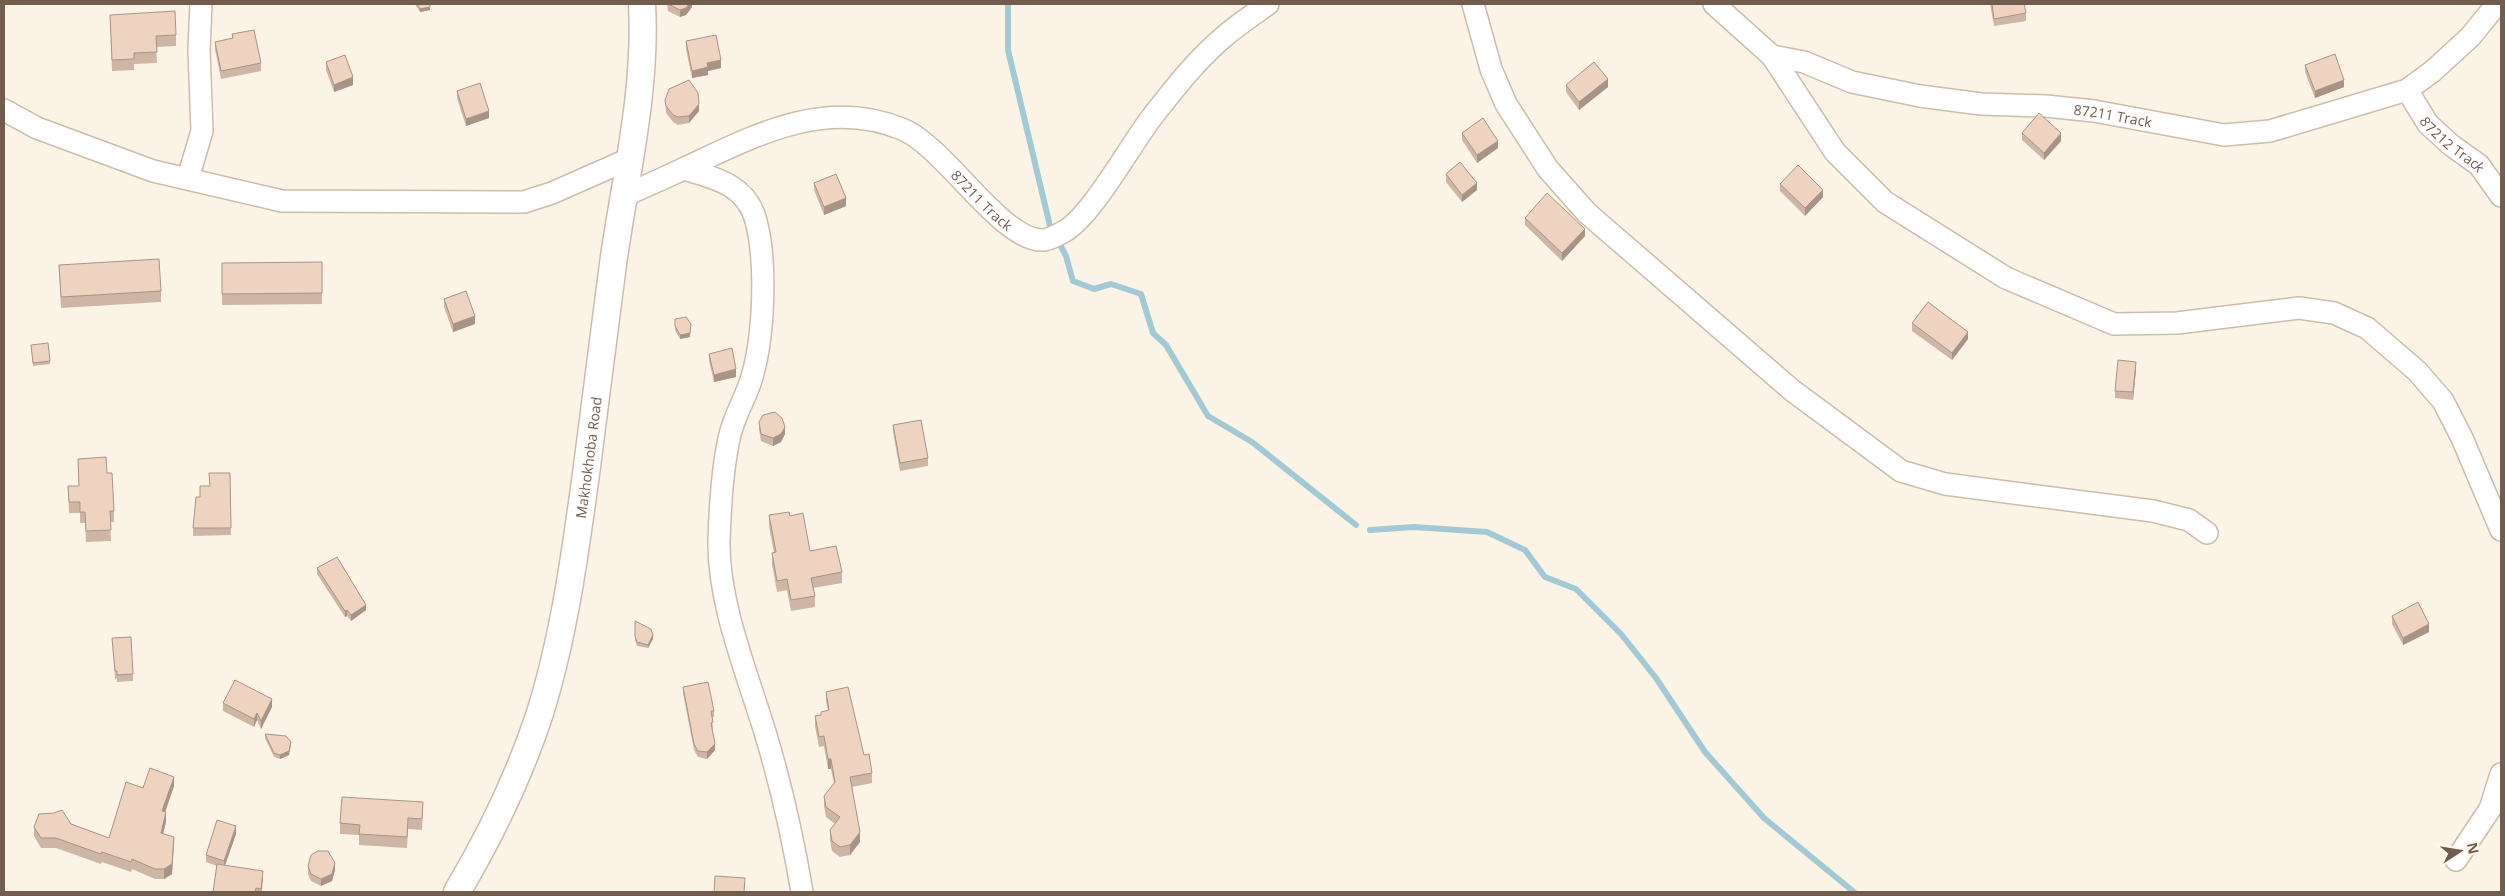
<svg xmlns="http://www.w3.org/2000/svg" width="2505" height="896" viewBox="0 0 2505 896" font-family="'Open Sans',sans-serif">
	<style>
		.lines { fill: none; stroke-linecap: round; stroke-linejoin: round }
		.stream { stroke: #a3cad4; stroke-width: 6 }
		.minor-casing { stroke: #ccbcad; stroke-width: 24 }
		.tertiary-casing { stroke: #ccbcad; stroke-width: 29 }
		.minor { stroke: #fff; stroke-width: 21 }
		.tertiary { stroke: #fff; stroke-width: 26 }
		.wall { fill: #cdb6a5 }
		.shaded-wall { fill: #a79486 }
		.building { fill: #eed4c0; stroke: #a79486 }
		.labels { text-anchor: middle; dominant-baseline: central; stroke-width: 4; stroke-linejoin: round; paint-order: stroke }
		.street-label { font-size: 14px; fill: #725c4d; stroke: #fef8ec }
	</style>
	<rect width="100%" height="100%" fill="#fbf4e6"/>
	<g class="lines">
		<g class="stream">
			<polyline points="1008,4 1008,50 1050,226 1066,256 1073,281 1094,289 1111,284 1141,294 1153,333 1166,345 1208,416 1252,442 1356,525"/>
			<polyline points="1370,530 1414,527 1487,532 1525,550 1545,577 1576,589 1621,634 1656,678 1705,752 1764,818 1854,892"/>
		</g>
		<g class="minor-casing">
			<g id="minor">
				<polyline points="1473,4 1491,69 1506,104 1548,169 1587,213 1793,391 1901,471 1945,484 2153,511 2189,520 2207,533"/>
				<path id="s1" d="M1714,4l58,52 32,6 48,20 68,14 61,8 65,2 48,5 130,24 46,-4 137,-41 26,-19 37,-34 27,-33"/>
				<polyline points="1772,56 1835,152 1885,202 2006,278 2114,324 2177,323 2299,308 2334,313 2367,328 2417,371 2443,401 2462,438 2501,530"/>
				<path id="s2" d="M2407,90l21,34 23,21 28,20 22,31"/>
				<polyline points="4,110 37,128 153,171 282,201 524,202 552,193 629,159"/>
				<path d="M684,169c31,9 63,16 72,52 11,41 8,115 -4,156 -6,21 -19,40 -23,62 -7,32 -9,69 -10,102 -1,62 28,132 46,191 16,53 28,106 37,160"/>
				<polyline points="188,178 202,131 199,50 201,4"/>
				<path id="s3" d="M622,197c21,-10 43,-19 63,-29 69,-32 140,-71 217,-39 44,18 100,114 142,111 5,-1 14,-5 19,-8 27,-13 68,-88 89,-115 22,-28 46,-59 74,-82 13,-11 28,-21 42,-31"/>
				<polyline points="2456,860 2490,809 2501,774"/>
			</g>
		</g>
		<g class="tertiary-casing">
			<g id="tertiary">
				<path id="s4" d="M457,892c32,-54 63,-118 83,-179 24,-77 35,-159 46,-239 9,-70 18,-140 27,-210 12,-86 34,-173 29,-260"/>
			</g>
		</g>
		<use href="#minor" class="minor"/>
		<use href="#tertiary" class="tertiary"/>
	</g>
	<g class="wall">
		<polygon points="415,4 430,4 430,10 420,12"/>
		<polygon points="667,4 692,4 692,7 686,15 680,17 668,11"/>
		<polygon points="1990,4 2024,4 2026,13 2026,21 1994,26"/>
		<polygon points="110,15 176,35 176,46 156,47 157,63 134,64 134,70 112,71"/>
		<polygon points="232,34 261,63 261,71 221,79 215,49 215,42 232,38"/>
		<polygon points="686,41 721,68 708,71 708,75 692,78 686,49"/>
		<polygon points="326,62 353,85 334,92 326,70"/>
		<polygon points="2305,65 2344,87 2315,98 2305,72"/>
		<polygon points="1566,85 1608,87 1579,110 1566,92"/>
		<polygon points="457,91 489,118 466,126 457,98"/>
		<polygon points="665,100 699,111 689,123 678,125 673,122 666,113"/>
		<polygon points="1462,133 1498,148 1477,163 1462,140"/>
		<polygon points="2022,133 2061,141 2044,160 2022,140"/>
		<polygon points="1446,174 1477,190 1462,202 1446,182"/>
		<polygon points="814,183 846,206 824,215 814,190"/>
		<polygon points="1780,184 1823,197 1805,216 1780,191"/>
		<polygon points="1525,218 1585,236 1562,261 1525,225"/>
		<polygon points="322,262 322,304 222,305 222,263"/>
		<polygon points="59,265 161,291 161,302 61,308"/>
		<polygon points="444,299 475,324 453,332 444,307"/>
		<polygon points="1912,323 1968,339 1952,360 1912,331"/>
		<polygon points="691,324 690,337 680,339 675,330 675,326"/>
		<polygon points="31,345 50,361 50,364 33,366"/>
		<polygon points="709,354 736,377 714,382 709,361"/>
		<polygon points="2136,369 2133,400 2115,398 2115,391"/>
		<polygon points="759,422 785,434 781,442 773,446 761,441 759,429"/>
		<polygon points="893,425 928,458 928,466 900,471 893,432"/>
		<polygon points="78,459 107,473 114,511 114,522 110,522 111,541 86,542 85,523 80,523 80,513 69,513 68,486 79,486"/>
		<polygon points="230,473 231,535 193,536 193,528 200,497 210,486"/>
		<polygon points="769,515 790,516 810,551 842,572 842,583 813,588 815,596 815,607 791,611 787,590 777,592 772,564 772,553 774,553 769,526"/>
		<polygon points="317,568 366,610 351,621 347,616 345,617 317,574"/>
		<polygon points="2392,616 2429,632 2403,645 2392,624"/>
		<polygon points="635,621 653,639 648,648 637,646 635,640"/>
		<polygon points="112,638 133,674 133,681 117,682 117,678 115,679"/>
		<polygon points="683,687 714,711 714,717 712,717 713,729 712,729 715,750 707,759 698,757 694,750 683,693"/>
		<polygon points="826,692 864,755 872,773 872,783 852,787 860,842 850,855 840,857 832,851 830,840 830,830 835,824 826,817 824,806 824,796 834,784 831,769 828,769 824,746 819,747 815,726 815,716 821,715 828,710 826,702"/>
		<polygon points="223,703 272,707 261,729 257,720 254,727 223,711"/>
		<polygon points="265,734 291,745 289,755 280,759 274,757 265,738"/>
		<polygon points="174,786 165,812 166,822 163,834 174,847 172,874 164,879 155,879 132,869 131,872 102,862 101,864 56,848 41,848 34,836 34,827 71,824 109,838 143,788"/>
		<polygon points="423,813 422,830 408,829 407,848 359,845 359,835 340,834 340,823"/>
		<polygon points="236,834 225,865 263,878 262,892 213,892 217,866 206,862 206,855"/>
		<polygon points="308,866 335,870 332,881 321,886 311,881 308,874"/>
	</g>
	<g class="shaded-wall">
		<polygon points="689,4 692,4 692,7 686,15 680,17 680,10"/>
		<polygon points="430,7 430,10 420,12 420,9"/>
		<polygon points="721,60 721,68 708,71 708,75 692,78 692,71 707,63"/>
		<polygon points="353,77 353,85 334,92 334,85"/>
		<polygon points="1608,79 1608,87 1579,110 1579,102"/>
		<polygon points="2344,80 2344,87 2315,98 2315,91"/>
		<polygon points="699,104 699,111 689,123 689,116"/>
		<polygon points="489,111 489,118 466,126 466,119"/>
		<polygon points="2061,133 2061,141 2044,160 2044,153"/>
		<polygon points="1498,141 1498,148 1477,163 1477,155"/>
		<polygon points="1477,183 1477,190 1462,202 1462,195"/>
		<polygon points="1823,190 1823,197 1805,216 1805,208"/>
		<polygon points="846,198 846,206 824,215 824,207"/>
		<polygon points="1585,229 1585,236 1562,261 1562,253"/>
		<polygon points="475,316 475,324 453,332 453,324"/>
		<polygon points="1968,332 1968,339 1952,360 1952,353"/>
		<polygon points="690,333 690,337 680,339 680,335"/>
		<polygon points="2136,362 2136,369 2133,400 2133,392"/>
		<polygon points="736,369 736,377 714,382 714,375"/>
		<polygon points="785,427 785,434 781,442 773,446 773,438"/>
		<polygon points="366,605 366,610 351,621 351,615"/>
		<polygon points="347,610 347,616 345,617 345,611"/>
		<polygon points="2429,624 2429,632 2403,645 2403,638"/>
		<polygon points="653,635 653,639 648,648 648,645"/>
		<polygon points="272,699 272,707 261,729 261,721"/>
		<polygon points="257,713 257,720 254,727 254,719"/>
		<polygon points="291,742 289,755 280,759 280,755"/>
		<polygon points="715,744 715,750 707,759 707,752"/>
		<rect x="828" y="759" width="3" height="10"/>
		<polygon points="174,777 174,786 162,821 162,811"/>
		<polygon points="166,812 166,822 161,842 161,833"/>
		<polygon points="236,826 236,834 224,868 224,861"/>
		<polygon points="860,832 860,842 850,855 850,845"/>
		<polygon points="174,837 172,874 164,879 164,869"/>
		<polygon points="335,863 335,870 332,881 321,886 321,879"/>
		<polygon points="263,871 263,878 261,892 261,889"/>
	</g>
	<g class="building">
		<polygon points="417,4 430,4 430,7 420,9"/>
		<polygon points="668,4 689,4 686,8 680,10"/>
		<polygon points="1992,4 2024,4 2026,13 1994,19"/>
		<polygon points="175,11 176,35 156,36 157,52 134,53 134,59 112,60 110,15"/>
		<polygon points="254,30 261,63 221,71 215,42 233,38 232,34"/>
		<polygon points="716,35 721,60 707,63 708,67 692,71 686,41"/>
		<polygon points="2335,54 2344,80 2315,91 2305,65"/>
		<polygon points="345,55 353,77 334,85 326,62"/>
		<polygon points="1594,62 1608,79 1579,102 1566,85"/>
		<polygon points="689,80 698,93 699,104 689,116 678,117 673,115 666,106 665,100 669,89"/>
		<polygon points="480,83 489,111 466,119 457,91"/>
		<polygon points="2039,113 2061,133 2044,153 2022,133"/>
		<polygon points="1483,118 1498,141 1477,155 1462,133"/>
		<polygon points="1460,162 1477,183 1462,195 1446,174"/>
		<polygon points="1798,165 1823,190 1805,208 1780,184"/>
		<polygon points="836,174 846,198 824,207 814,183"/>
		<polygon points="1547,193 1585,229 1562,253 1525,218"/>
		<polygon points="159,259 161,291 61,297 59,265"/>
		<polygon points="322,262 322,293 222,294 222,263"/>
		<polygon points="466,291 475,316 453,324 444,299"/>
		<polygon points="1928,302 1968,332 1952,353 1912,323"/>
		<polygon points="686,317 691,324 690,333 680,335 675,326 675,319"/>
		<polygon points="48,343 50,361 33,363 31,345"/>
		<polygon points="732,348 736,369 714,375 709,354"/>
		<polygon points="2118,360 2136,362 2133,392 2115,391"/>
		<polygon points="775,412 782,418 785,427 781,434 773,438 761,434 759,422 763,415"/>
		<polygon points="921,420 928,458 900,463 893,425"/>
		<polygon points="106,457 107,473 112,473 114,511 110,511 111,530 86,531 85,512 80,512 80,502 69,502 68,486 79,486 78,459"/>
		<polygon points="209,473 230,473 231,528 193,528 196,497 200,497 200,486 210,486"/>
		<polygon points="789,512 790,516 803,513 810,551 836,546 842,572 811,578 815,596 791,600 787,579 777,581 772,553 776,552 769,515"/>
		<polygon points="337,557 366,605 351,615 347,610 345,611 317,568"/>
		<polygon points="2418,602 2429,624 2403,638 2392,616"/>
		<polygon points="635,621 651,629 653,635 648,645 637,642 635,636"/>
		<polygon points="131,637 133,674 117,675 117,671 115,671 112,638"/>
		<polygon points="235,680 272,699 261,721 257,713 254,719 223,703"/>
		<polygon points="708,682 714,711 711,711 713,722 711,723 715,744 707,752 698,751 694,744 683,687"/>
		<polygon points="848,687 864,755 869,754 872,773 850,777 860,832 850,845 840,847 832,841 830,830 840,817 826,807 824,796 835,782 831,759 828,759 824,736 819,737 815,716 821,715 821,712 829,710 826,692"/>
		<polygon points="265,734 286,736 291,742 289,751 280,755 274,753"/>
		<polygon points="150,768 174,777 162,811 166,812 161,833 174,837 172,864 164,869 155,869 132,859 131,862 102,852 101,854 56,838 41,838 34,827 39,814 54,813 62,810 71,824 109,838 126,782 143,788"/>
		<polygon points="342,797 423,802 422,819 408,818 407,837 359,834 360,825 340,823"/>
		<polygon points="217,820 236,826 224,861 206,855"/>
		<polygon points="318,851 328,851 335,863 332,874 321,879 311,874 308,866 311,855"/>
		<polygon points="217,864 263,871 261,889 256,888 255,892 213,892"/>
		<polygon points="715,876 745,878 744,892 714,892"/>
	</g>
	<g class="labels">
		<g class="street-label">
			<text stroke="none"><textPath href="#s1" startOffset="426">87211 Track</textPath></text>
			<text stroke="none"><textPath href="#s2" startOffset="72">87212 Track</textPath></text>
			<text stroke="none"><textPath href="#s3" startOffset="405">87211 Track</textPath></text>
			<text stroke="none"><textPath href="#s4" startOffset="458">Makhokhoba Road</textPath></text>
		</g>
	</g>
	<rect width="2505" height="896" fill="none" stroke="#725c4d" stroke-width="10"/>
	<g transform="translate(2460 851) rotate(78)" stroke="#fef8ec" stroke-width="4" paint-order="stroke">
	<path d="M0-4L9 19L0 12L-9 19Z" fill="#725c4d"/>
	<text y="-8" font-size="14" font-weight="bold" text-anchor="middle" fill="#725c4d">N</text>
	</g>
</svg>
